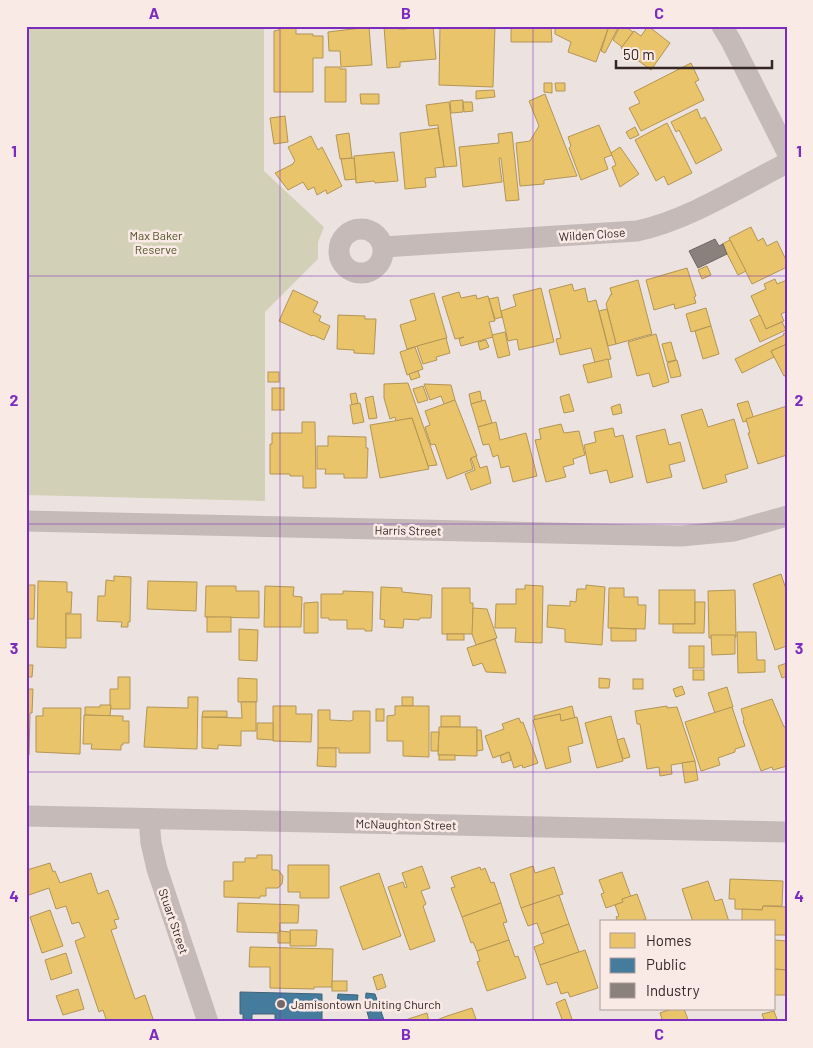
<svg xmlns="http://www.w3.org/2000/svg" width="813" height="1048" viewBox="0 0 813 1048" font-family="Barlow,sans-serif">
	<style>
		.green { fill: #d3d0b8 }
		.homes { fill: #e9c46a; stroke: #b39556 }
		.public { fill: #457b9d; stroke: #406279 }
		.industry { fill: #8a817c; stroke: #706662 }
		.lines { fill: none; stroke-linecap: round; stroke-linejoin: round }
		.minor { stroke: #c5bab7; stroke-width: 21 }
		.grid { fill: none; stroke: #7b2cbf; stroke-width: 1; stroke-opacity: 0.55 }
		.poi-dot { fill: #756867; stroke: #faeae5; stroke-width: 2 }
		.labels { text-anchor: middle; dominant-baseline: central; stroke-width: 5; stroke-linejoin: round; paint-order: stroke }
		.street-label { font-size: 12px; fill: #352726; stroke: #faeae5 }
		.park-label { font-size: 12px; fill: #515429; stroke: #faeae5 }
		.poi-label { font-size: 12px; fill: #352726; stroke: #faeae5; text-anchor: start }
		.neatline { fill: none; stroke: #7b2cbf; stroke-width: 2 }
		.grid-label { font-size: 16px; text-anchor: middle; font-weight: bold; fill: #7b2cbf }
	</style>
	<rect width="100%" height="100%" fill="#ece2df"/>
	<polygon class="green" points="26,26 264,26 264,171 324,227 318,242 318,259 265,312 265,501 26,495"/>
	<g class="homes">
		<polygon points="280,26 296,26 296,34 313,34 313,36 323,36 323,58 313,58 313,92 274,92 274,31 279,30"/>
		<polygon points="384,26 398,26 398,29 406,29 406,26 433,26 436,59 400,62 400,67 387,68"/>
		<polygon points="440,26 495,26 493,87 439,85"/>
		<polygon points="511,26 551,26 552,42 511,42"/>
		<polygon points="555,26 609,26 596,62 568,52 571,42 555,34"/>
		<polygon points="609,26 619,26 605,53 601,51"/>
		<polygon points="620,26 625,26 633,32 622,47 613,40"/>
		<polygon points="648,26 670,43 651,70 621,48 634,31 641,36"/>
		<polygon points="369,27 372,65 341,67 340,51 329,51 328,32"/>
		<polygon points="691,63 699,80 695,82 704,100 641,131 629,108 640,103 634,92"/>
		<polygon points="325,67 340,67 340,69 346,69 346,102 325,102"/>
		<polygon points="544,83 552,83 552,93 544,92"/>
		<polygon points="555,83 565,83 565,91 556,91"/>
		<polygon points="494,90 495,97 476,99 476,91"/>
		<polygon points="360,94 379,94 379,104 361,104"/>
		<polygon points="545,94 577,176 544,180 544,184 520,186 516,143 530,141 539,126 529,101"/>
		<polygon points="463,100 463,112 451,113 450,101"/>
		<polygon points="449,102 457,166 444,167 438,125 429,126 426,105"/>
		<polygon points="463,102 472,102 473,111 464,112"/>
		<polygon points="697,109 701,119 705,117 722,150 696,164 679,130 676,132 671,122"/>
		<polygon points="285,116 288,142 274,144 270,118"/>
		<polygon points="667,123 692,173 668,185 664,176 656,181 635,140"/>
		<polygon points="599,125 612,155 604,158 608,169 581,180 569,148 571,146 568,137"/>
		<polygon points="635,127 639,135 630,139 626,132"/>
		<polygon points="438,128 444,167 435,168 436,177 425,178 426,187 405,189 400,133"/>
		<polygon points="512,132 519,200 506,201 501,158 499,158 502,182 463,187 459,147 499,143 498,134"/>
		<polygon points="349,133 352,158 340,159 336,135"/>
		<polygon points="311,136 318,150 322,147 342,186 327,194 326,190 317,195 314,187 308,190 303,182 288,190 275,173 293,164 293,163 295,161 288,147"/>
		<polygon points="620,147 639,174 620,187 612,167 616,165 611,153"/>
		<polygon points="394,152 398,181 375,183 374,181 356,183 354,156"/>
		<polygon points="354,158 356,179 345,180 341,159"/>
		<polygon points="751,227 758,241 763,238 767,246 777,241 787,262 787,267 752,284 729,238"/>
		<polygon points="730,240 746,271 738,275 722,244"/>
		<polygon points="707,266 711,275 702,279 698,270"/>
		<polygon points="687,268 696,296 694,297 696,303 675,309 674,304 654,310 646,280"/>
		<polygon points="775,279 777,284 787,280 787,311 781,314 784,321 766,329 751,296 766,289 764,284"/>
		<polygon points="638,280 652,334 616,344 606,304 611,294 612,295 610,288"/>
		<polygon points="572,284 574,291 585,288 588,302 596,300 611,359 595,363 591,348 560,355 556,339 561,338 549,290"/>
		<polygon points="541,288 554,342 519,350 517,339 508,341 501,311 516,306 513,295"/>
		<polygon points="293,290 318,302 313,312 321,316 319,321 330,326 324,340 313,335 312,336 279,321"/>
		<polygon points="459,292 461,298 476,295 477,299 488,296 495,321 489,322 493,337 461,346 459,339 464,337 455,339 442,297"/>
		<polygon points="434,293 447,338 407,349 400,325 416,320 410,300"/>
		<polygon points="498,297 502,317 495,319 489,299"/>
		<polygon points="706,308 711,326 691,332 686,314"/>
		<polygon points="607,309 616,344 608,346 599,311"/>
		<polygon points="338,315 365,316 365,319 376,319 374,354 354,353 354,350 337,349"/>
		<polygon points="760,315 766,329 782,322 786,330 760,342 750,320"/>
		<polygon points="711,326 719,354 703,359 695,331"/>
		<polygon points="505,332 510,355 498,358 492,335"/>
		<polygon points="787,332 787,344 771,351 774,357 742,373 735,359 784,335 783,334"/>
		<polygon points="656,334 669,382 653,387 649,373 637,376 628,342"/>
		<polygon points="446,338 450,353 436,357 437,360 423,364 417,346"/>
		<polygon points="486,340 489,347 480,350 478,342"/>
		<polygon points="671,342 676,360 667,362 662,344"/>
		<polygon points="787,344 787,375 784,376 771,351"/>
		<polygon points="415,347 423,369 407,375 400,352"/>
		<polygon points="608,359 612,377 588,383 583,365"/>
		<polygon points="677,360 681,376 671,378 667,363"/>
		<polygon points="418,371 420,377 411,380 409,374"/>
		<rect x="268" y="372" width="11" height="10"/>
		<polygon points="408,383 437,465 428,466 412,418 396,421 395,417 390,419 384,398 384,384"/>
		<polygon points="424,384 451,385 455,400 444,404 441,396 430,400"/>
		<polygon points="423,386 428,400 418,403 413,389"/>
		<rect x="272" y="388" width="12" height="22"/>
		<polygon points="480,391 482,401 471,404 469,394"/>
		<polygon points="356,393 358,403 352,405 350,394"/>
		<polygon points="569,394 574,411 564,413 560,397"/>
		<polygon points="373,396 377,418 369,419 365,398"/>
		<polygon points="455,400 477,456 470,459 473,469 447,479 435,444 431,445 425,427 430,425 425,411"/>
		<polygon points="485,400 492,423 478,427 471,404"/>
		<polygon points="748,401 754,419 743,422 737,404"/>
		<polygon points="360,403 364,422 353,424 350,405"/>
		<polygon points="620,404 622,413 613,415 611,407"/>
		<polygon points="787,406 787,455 758,464 748,433 750,433 746,419"/>
		<polygon points="702,409 708,427 734,419 748,468 725,475 727,482 703,489 681,415"/>
		<polygon points="412,418 429,469 380,478 370,425"/>
		<polygon points="302,422 315,422 316,488 303,488 303,476 290,476 290,474 270,474 270,444 272,444 272,433 302,433"/>
		<polygon points="496,422 500,440 526,433 537,476 513,482 509,466 501,468 498,455 493,457 489,444 483,445 478,427"/>
		<polygon points="561,424 564,433 579,431 585,455 573,459 574,464 563,467 566,477 546,482 535,440 541,439 539,429"/>
		<polygon points="613,428 615,437 623,435 633,477 610,483 607,470 590,474 584,445 596,442 594,432"/>
		<polygon points="665,429 669,445 680,442 685,461 669,465 672,477 647,483 636,436"/>
		<polygon points="328,436 366,437 366,448 368,448 367,478 344,478 344,474 325,474 326,469 317,469 317,446 328,446"/>
		<polygon points="476,456 480,468 487,466 491,483 471,490 465,474 475,470 471,458"/>
		<polygon points="781,574 787,592 787,646 775,650 753,584"/>
		<polygon points="114,576 131,577 130,622 128,622 128,627 121,627 122,622 97,621 98,596 105,596 106,580 114,581"/>
		<polygon points="38,581 67,582 67,592 72,592 71,613 66,613 66,648 37,647"/>
		<polygon points="148,581 197,582 196,611 147,609"/>
		<polygon points="27,585 35,585 34,619 26,619"/>
		<polygon points="525,585 543,586 542,643 515,642 516,628 495,628 496,604 516,604 516,589 525,589"/>
		<polygon points="586,585 605,587 602,645 565,642 565,629 547,627 548,605 570,606 570,601 576,602 577,589 586,589"/>
		<polygon points="206,586 236,586 236,591 259,591 259,618 205,617"/>
		<polygon points="265,586 294,587 293,596 302,597 301,627 264,627"/>
		<polygon points="381,587 402,588 402,592 432,595 431,618 420,618 419,620 404,619 403,628 384,627 385,620 380,619"/>
		<polygon points="442,588 470,588 470,603 473,603 473,634 442,634"/>
		<polygon points="609,588 624,588 624,597 638,597 638,605 646,605 645,629 608,628"/>
		<rect x="659" y="590" width="36" height="34"/>
		<polygon points="735,590 736,637 709,638 708,591"/>
		<polygon points="343,591 373,592 372,631 365,631 365,629 347,629 347,620 329,620 329,618 321,618 321,594 343,594"/>
		<polygon points="318,602 318,633 304,633 304,603"/>
		<polygon points="695,602 705,602 704,633 673,633 673,624 695,624"/>
		<polygon points="473,608 487,609 497,638 476,645 472,634"/>
		<rect x="66" y="614" width="15" height="24"/>
		<rect x="207" y="617" width="24" height="15"/>
		<polygon points="611,628 636,629 636,641 611,641"/>
		<polygon points="239,629 258,630 257,661 239,660"/>
		<polygon points="737,632 756,632 757,660 765,660 765,672 738,673"/>
		<rect x="447" y="634" width="17" height="6"/>
		<polygon points="711,635 735,635 735,654 712,655"/>
		<polygon points="495,639 506,673 486,672 482,663 473,666 467,648"/>
		<rect x="689" y="646" width="15" height="22"/>
		<polygon points="787,663 787,676 782,678 778,666"/>
		<polygon points="26,665 33,665 32,677 26,677"/>
		<rect x="693" y="670" width="11" height="10"/>
		<polygon points="118,677 130,677 130,709 110,709 110,689 118,689"/>
		<polygon points="238,678 257,679 257,702 238,702"/>
		<polygon points="599,678 610,679 609,688 599,688"/>
		<rect x="633" y="679" width="10" height="10"/>
		<polygon points="682,686 685,694 676,697 673,689"/>
		<polygon points="727,687 733,707 715,713 708,693"/>
		<polygon points="26,689 33,689 32,713 30,713 29,755 26,754"/>
		<polygon points="188,697 198,697 197,749 144,747 147,707 188,708"/>
		<rect x="402" y="697" width="11" height="9"/>
		<polygon points="772,699 784,727 786,726 787,729 787,766 773,770 772,767 761,771 743,721 744,720 741,709"/>
		<polygon points="241,702 256,702 256,731 241,731 241,746 218,745 218,749 202,748 202,717 242,718"/>
		<polygon points="100,705 111,705 110,716 85,715 85,707 100,707"/>
		<polygon points="273,706 296,706 296,714 312,714 311,742 273,741"/>
		<polygon points="395,706 429,706 429,757 403,756 403,741 387,741 387,716 395,715"/>
		<polygon points="572,706 575,718 561,721 560,714 535,720 534,716"/>
		<polygon points="667,706 667,708 677,707 695,761 671,765 672,774 660,776 659,767 647,769 640,724 637,724 635,711"/>
		<polygon points="732,707 745,746 735,749 735,752 718,758 720,765 701,771 685,722"/>
		<polygon points="43,708 81,708 80,754 36,752 36,716 43,716"/>
		<rect x="376" y="709" width="8" height="12"/>
		<polygon points="318,710 330,710 330,720 350,721 353,720 353,711 370,711 370,753 339,753 339,748 318,748"/>
		<polygon points="203,711 227,711 227,717 202,717"/>
		<polygon points="560,714 561,721 577,717 583,743 568,747 571,762 546,769 533,720"/>
		<polygon points="84,715 123,716 123,721 129,721 129,743 123,743 123,745 121,745 121,750 91,749 92,744 83,744"/>
		<rect x="441" y="716" width="19" height="11"/>
		<polygon points="611,716 623,761 597,768 585,723"/>
		<polygon points="519,718 521,723 523,722 538,763 523,768 522,765 514,768 509,752 493,758 485,736 504,729 502,724"/>
		<polygon points="257,723 273,723 273,740 257,739"/>
		<polygon points="439,727 477,727 477,756 438,755"/>
		<polygon points="477,730 481,730 483,750 477,751"/>
		<polygon points="431,732 439,732 438,751 431,751"/>
		<polygon points="624,738 630,757 623,759 617,740"/>
		<polygon points="318,748 336,748 336,767 317,766"/>
		<polygon points="509,752 511,760 502,763 500,756"/>
		<rect x="439" y="755" width="16" height="5"/>
		<polygon points="695,761 698,780 685,783 682,763"/>
		<polygon points="257,855 272,855 272,870 278,870 283,876 282,884 278,888 266,888 266,896 260,896 260,898 224,897 224,881 233,881 233,862 245,862 245,858 257,858"/>
		<polygon points="50,863 53,872 55,871 60,883 91,873 98,894 108,890 119,919 114,920 117,928 111,930 135,999 145,995 154,1022 107,1022 103,1010 99,1012 75,941 85,937 79,922 72,924 66,906 56,909 49,888 26,896 26,868 27,870"/>
		<polygon points="288,865 329,865 329,898 300,898 300,892 288,892"/>
		<polygon points="422,866 430,888 421,891 426,904 423,906 435,941 410,950 388,887 403,882 405,888 407,887 402,873"/>
		<polygon points="533,866 535,873 554,867 563,894 521,908 510,874"/>
		<polygon points="480,867 481,870 485,868 491,883 494,882 501,903 462,917 451,888 455,887 451,877"/>
		<polygon points="622,872 631,897 622,899 623,902 606,908 601,894 604,893 599,880"/>
		<polygon points="379,873 401,936 363,950 340,887"/>
		<polygon points="730,879 783,881 782,906 763,906 762,910 735,909 735,899 729,899"/>
		<polygon points="708,881 715,901 722,899 729,922 693,922 682,889"/>
		<polygon points="637,894 646,919 639,922 618,922 616,917 619,916 615,905 623,902 622,899"/>
		<polygon points="559,895 569,924 541,934 537,923 528,926 521,908"/>
		<polygon points="238,903 299,905 298,923 280,923 280,933 237,932"/>
		<polygon points="501,903 507,922 503,923 509,940 477,951 473,942 471,943 462,917"/>
		<polygon points="763,906 787,907 787,935 774,935 774,922 742,922 742,909 762,910"/>
		<polygon points="50,910 63,946 42,953 30,917"/>
		<polygon points="569,924 579,952 540,965 534,947 544,943 541,934"/>
		<polygon points="290,930 317,930 316,946 290,946"/>
		<polygon points="280,931 290,932 290,943 278,943 278,933"/>
		<polygon points="509,940 515,957 518,956 526,978 487,991 477,962 480,961 477,951"/>
		<polygon points="774,940 787,941 787,970 774,969"/>
		<polygon points="250,947 333,949 332,987 314,987 314,989 270,988 270,967 249,967"/>
		<polygon points="585,950 598,988 570,997 568,992 561,994 557,982 547,985 540,965"/>
		<polygon points="66,953 72,973 51,980 45,960"/>
		<polygon points="774,969 787,970 787,995 774,995"/>
		<polygon points="382,974 386,987 377,990 373,977"/>
		<rect x="332" y="981" width="15" height="10"/>
		<polygon points="78,989 84,1009 63,1015 56,996"/>
		<polygon points="565,999 573,1022 563,1022 556,1003"/>
		<polygon points="472,1008 477,1022 432,1022 447,1016"/>
		<polygon points="671,1009 684,1009 689,1022 663,1022 660,1013"/>
		<polygon points="774,1011 778,1022 765,1022 762,1014"/>
		<polygon points="427,1013 429,1022 399,1022"/>
	</g>
	<g class="public">
		<polygon points="240,992 322,994 322,1022 275,1022 275,1014 252,1014 252,1022 243,1022 243,1014 240,1014"/>
		<polygon points="366,993 375,994 384,1020 370,1022 365,1005"/>
		<polygon points="338,994 358,995 357,1003 337,1003"/>
	</g>
	<polygon class="industry" points="715,239 719,246 723,244 727,254 698,268 689,251"/>
	<g class="lines">
		<g class="minor">
			<polyline points="722,26 731,41 787,152"/>
			<circle cx="361" cy="251" r="22"/>
			<path d="M383,247l254,-16c51,-11 103,-44 150,-68"/>
			<polyline points="26,521 681,536 734,531 787,516"/>
			<polyline points="26,816 787,832"/>
			<polyline points="149,819 151,843 157,869 208,1022"/>
		</g>
	</g>
	<path class="grid" d="M280,26v996M533,26v996M26,276h761M26,524h761M26,772h761"/>
	<circle class="poi-dot" cx="281" cy="1004" r="5"/>
	<g class="labels">
		<g class="street-label">
			<text transform="translate(592 234) rotate(-4)">Wilden Close</text>
			<text transform="translate(408 530) rotate(1)">Harris Street</text>
			<text transform="translate(406 824) rotate(1)">McNaughton Street</text>
			<text transform="translate(174 921) rotate(71)">Stuart Street</text>
		</g>
		<g class="park-label">
			<text x="156" y="235">Max Baker<tspan x="156" dy="14">Reserve</tspan></text>
		</g>
		<g class="poi-label">
			<text x="291" y="1004">Jamisontown Uniting Church</text>
		</g>
	</g>
	<rect width="813" height="1048" fill="none" stroke="#faeae5" stroke-width="55"/>
	<rect x="600" y="920" width="175" height="90" fill="#faeae5" stroke="#ab9c99"/>
	<rect x="610" y="933" width="25" height="15" fill="#e9c46a" stroke="#ab9c99"/>
	<text x="646" y="946" font-size="15" fill="#352726">Homes</text>
	<rect x="610" y="958" width="25" height="15" fill="#457b9d" stroke="#ab9c99"/>
	<text x="646" y="970" font-size="15" fill="#352726">Public</text>
	<rect x="610" y="983" width="25" height="15" fill="#8a817c" stroke="#ab9c99"/>
	<text x="646" y="996" font-size="15" fill="#352726">Industry</text>
	<path d="M616 60v8h156v-8" fill="none" stroke="#352726" stroke-width="2.5"/>
	<text x="623" y="60" font-size="15" fill="#352726" stroke="#faeae5" stroke-width="4" paint-order="stroke">50 m</text>
	<rect x="28" y="28" width="758" height="992" class="neatline"/>
	<g class="grid-label">
		<text x="154" y="19">A</text>
		<text x="406" y="19">B</text>
		<text x="659" y="19">C</text>
		<text x="14" y="157">1</text>
		<text x="799" y="157">1</text>
		<text x="14" y="406">2</text>
		<text x="799" y="406">2</text>
		<text x="14" y="654">3</text>
		<text x="799" y="654">3</text>
		<text x="14" y="902">4</text>
		<text x="799" y="902">4</text>
		<text x="154" y="1040">A</text>
		<text x="406" y="1040">B</text>
		<text x="659" y="1040">C</text>
	</g>
</svg>
